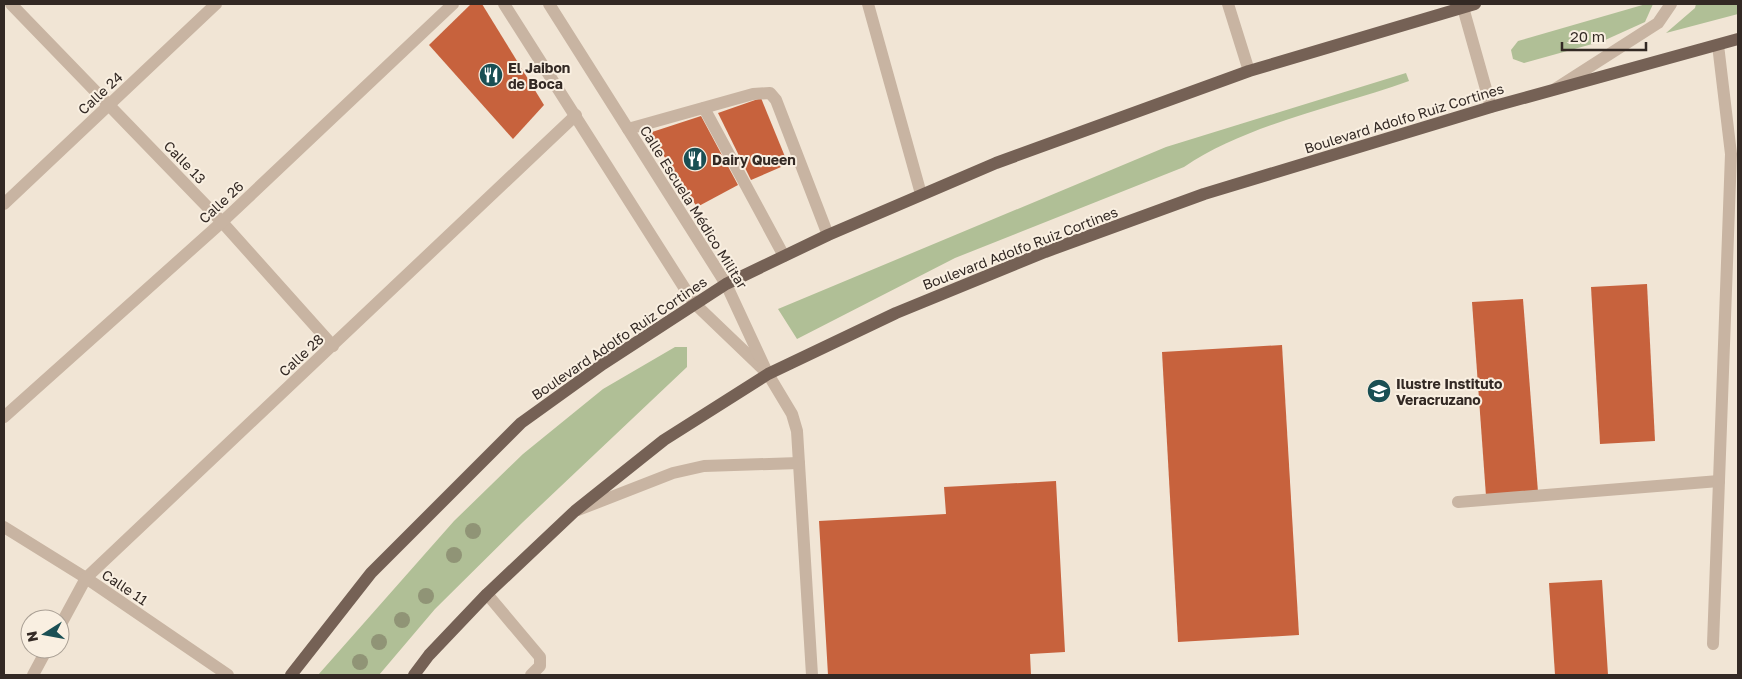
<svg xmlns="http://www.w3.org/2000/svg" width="1742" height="679" viewBox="0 0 1742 679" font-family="'Golos Text',sans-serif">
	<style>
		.green { fill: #b0bf96 }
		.building { fill: #c7623d }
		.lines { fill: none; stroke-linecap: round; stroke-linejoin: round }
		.service { stroke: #c8b4a2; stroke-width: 12 }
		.minor { stroke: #c8b4a2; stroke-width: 12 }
		.tertiary { stroke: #c8b4a2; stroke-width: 12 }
		.primary { stroke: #756155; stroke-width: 12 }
		.tree { fill: #909476 }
		.labels { text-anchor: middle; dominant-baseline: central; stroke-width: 4; stroke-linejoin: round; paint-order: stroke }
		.poi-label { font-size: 14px; font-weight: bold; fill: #332924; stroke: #f9efe1; text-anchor: start }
		.street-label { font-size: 14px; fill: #332924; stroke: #f9efe1 }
	</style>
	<rect width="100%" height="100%" fill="#f1e5d5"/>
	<g class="green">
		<polygon points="1646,4 1653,4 1645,22 1603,41 1524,63 1513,59 1511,50 1518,41"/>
		<polygon points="1696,4 1738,4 1738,14 1666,33 1695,8"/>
		<path d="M1406,73l3,8c-72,26 -162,43 -225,86l-229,91 -158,81 -19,-30 388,-162z"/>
		<polygon points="675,347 687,347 687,367 523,522 435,609 379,675 318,675 454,521 523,454 603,389"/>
	</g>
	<g class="building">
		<polygon points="471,4 482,4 544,105 513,139 429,45"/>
		<polygon points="761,98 788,164 751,180 718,113"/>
		<polygon points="701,116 738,185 697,207 649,133"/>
		<polygon points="1647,284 1655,441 1600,444 1591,287"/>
		<polygon points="1523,299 1538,492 1486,496 1472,302"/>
		<polygon points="1282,345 1299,635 1178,642 1162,352"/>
		<polygon points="1056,481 1065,652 1030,654 1031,675 828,675 819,521 946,514 944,487"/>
		<polygon points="1602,580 1608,675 1555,675 1549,583"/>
	</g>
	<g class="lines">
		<g class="service">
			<polyline points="868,4 921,194"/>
			<polyline points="1228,4 1249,71"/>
			<polyline points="1462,4 1491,107"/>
			<polyline points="1555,89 1658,23 1671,4"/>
			<polyline points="704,108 784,256"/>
			<polyline points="628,129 753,94 770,93 776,100 828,235"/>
			<polyline points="768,374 792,414 797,431 812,675"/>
			<polyline points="1458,502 1719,481"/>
			<polyline points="578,510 673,473 704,466 799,463"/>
			<polyline points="487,594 540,657 540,666 531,675"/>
			<polyline points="1713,644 1731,154 1718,45"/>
		</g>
		<g class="minor">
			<polyline points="11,4 222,222 333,346"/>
			<polyline points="4,204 216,4"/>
			<polyline points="4,417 222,222 453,4"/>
			<polyline points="4,527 86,578 228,675"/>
			<polyline points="60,626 86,578 576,115"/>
			<polyline points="33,675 47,649"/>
		</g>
		<g class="tertiary">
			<polyline points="504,4 694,303 768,374"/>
			<polyline points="549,4 726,284 765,368"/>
		</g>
		<g class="primary">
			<polyline points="291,675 371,573 521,423 603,364 726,284 828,235 996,163 1249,71 1475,4"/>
			<polyline points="414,675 429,655 487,594 575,511 664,440 768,374 896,313 1045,252 1204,194 1491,107 1738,39"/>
		</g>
	</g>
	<g class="tree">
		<circle cx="473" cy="531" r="8"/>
		<circle cx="454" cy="555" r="8"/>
		<circle cx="426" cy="596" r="8"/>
		<circle cx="402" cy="620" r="8"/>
		<circle cx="379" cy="642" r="8"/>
		<circle cx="360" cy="662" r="8"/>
	</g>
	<defs>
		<g id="restaurant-disc" transform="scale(1.25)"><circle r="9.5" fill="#1a4f54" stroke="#f9efe1"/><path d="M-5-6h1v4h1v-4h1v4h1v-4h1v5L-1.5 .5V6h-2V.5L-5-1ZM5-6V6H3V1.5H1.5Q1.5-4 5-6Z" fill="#fff"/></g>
		<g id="school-disc" transform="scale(1.25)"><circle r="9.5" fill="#1a4f54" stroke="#f9efe1"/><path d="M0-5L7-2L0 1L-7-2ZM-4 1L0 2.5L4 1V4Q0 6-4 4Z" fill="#fff"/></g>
	</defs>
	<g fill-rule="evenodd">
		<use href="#restaurant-disc" x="491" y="75"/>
		<use href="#restaurant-disc" x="695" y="159"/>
		<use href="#school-disc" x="1379" y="391"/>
	</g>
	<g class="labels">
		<g class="poi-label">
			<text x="508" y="67">El Jaibon<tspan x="508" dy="16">de Boca</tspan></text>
			<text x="712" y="159">Dairy Queen</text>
			<text x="1396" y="383">Ilustre Instituto<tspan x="1396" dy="16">Veracruzano</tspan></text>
		</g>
		<g class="street-label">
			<text transform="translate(100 93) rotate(-43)">Calle 24</text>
			<text transform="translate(1404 118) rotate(-17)">Boulevard Adolfo Ruiz Cortines</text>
			<text transform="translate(185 162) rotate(46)">Calle 13</text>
			<text transform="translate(221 202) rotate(-43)">Calle 26</text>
			<text transform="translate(694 207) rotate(58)">Calle Escuela Médico Militar</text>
			<text transform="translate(1020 248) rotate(-21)">Boulevard Adolfo Ruiz Cortines</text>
			<text transform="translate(619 338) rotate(-34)">Boulevard Adolfo Ruiz Cortines</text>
			<text transform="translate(301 355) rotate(-43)">Calle 28</text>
			<text transform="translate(125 587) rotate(34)">Calle 11</text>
		</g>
	</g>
	<rect width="1742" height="679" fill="none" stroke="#332924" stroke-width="10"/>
	<g transform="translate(45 634) rotate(259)"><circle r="24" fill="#f9efe1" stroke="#aaa095"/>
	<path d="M0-4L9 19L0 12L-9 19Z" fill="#1a4f54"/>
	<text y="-8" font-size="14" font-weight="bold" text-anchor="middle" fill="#332924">N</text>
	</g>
	<path d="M1562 42v8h84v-8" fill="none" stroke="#332924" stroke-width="2.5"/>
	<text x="1570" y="42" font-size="15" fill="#332924" stroke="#f9efe1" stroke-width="4" paint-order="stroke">20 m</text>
</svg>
